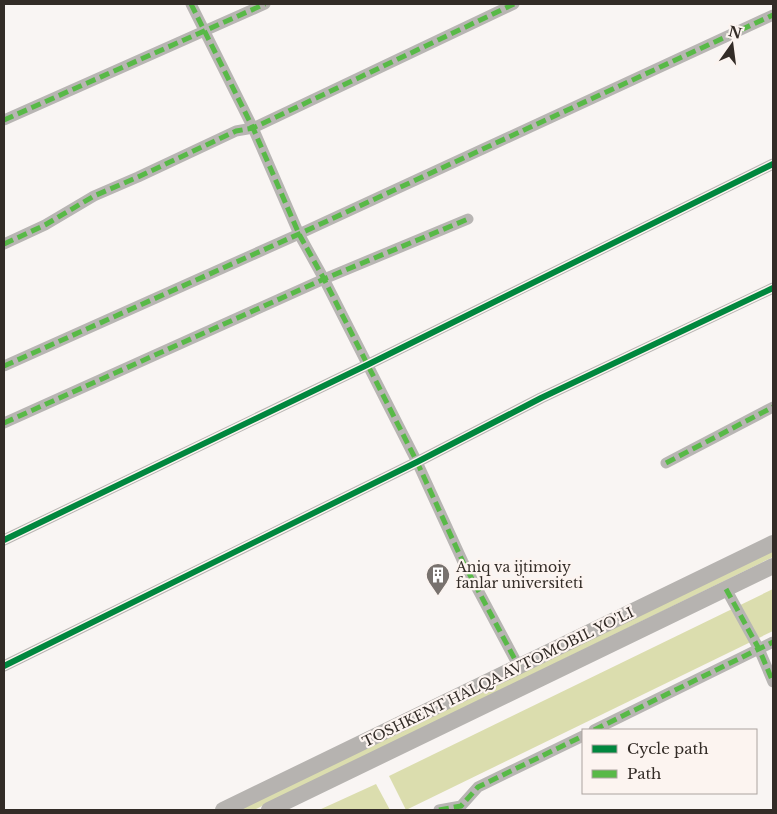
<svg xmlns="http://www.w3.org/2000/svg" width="777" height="814" viewBox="0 0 777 814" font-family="'Libre Baskerville',serif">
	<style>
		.green { fill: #dbddae }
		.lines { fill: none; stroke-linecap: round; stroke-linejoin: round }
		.minor { stroke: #b8b5b3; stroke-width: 11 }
		.highway { stroke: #b6b3b0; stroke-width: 16 }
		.quiet { stroke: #58b947; stroke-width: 5; stroke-dasharray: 10 5; stroke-linecap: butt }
		.cycleway-casing { stroke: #fcf4f0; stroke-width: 9 }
		.cycleway { stroke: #00873e; stroke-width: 6 }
		.labels { text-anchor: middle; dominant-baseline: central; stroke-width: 4.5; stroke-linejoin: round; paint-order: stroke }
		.poi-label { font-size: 14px; fill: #332c27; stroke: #fcf4f0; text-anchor: start }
		.street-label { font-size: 14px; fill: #332c27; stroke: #fcf4f0 }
	</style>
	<rect width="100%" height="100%" fill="#f9f5f3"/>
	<g class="green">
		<polygon points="773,550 773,557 254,810 239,810"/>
		<polygon points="773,589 773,631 406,810 389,776"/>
		<polygon points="376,784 390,810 319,810"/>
	</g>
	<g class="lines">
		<g class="minor">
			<polyline points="191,4 253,128 299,234 324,279 417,462 463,562 519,667"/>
			<polyline points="4,120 265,4"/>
			<polyline points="4,244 45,225 94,196 138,177 236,131 253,128 514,4"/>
			<polyline points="4,366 299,234 773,15"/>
			<polyline points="4,423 324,279 468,219"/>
			<polyline points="666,463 773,407"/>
			<polyline points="4,540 367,365 773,164"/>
			<polyline points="726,589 759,649 773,682"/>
			<polyline points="4,666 417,462 541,398 773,288"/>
			<polyline points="594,730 773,642"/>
			<polyline points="439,810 461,806 478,787 583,736"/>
		</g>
		<g class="highway">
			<polyline points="223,810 773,543"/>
			<polyline points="269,810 773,566"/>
		</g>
		<g class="quiet">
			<polyline points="191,4 253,128 299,234 324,279 417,462 463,562 519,667"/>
			<polyline points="4,120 265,4"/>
			<polyline points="4,244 45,225 94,196 138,177 236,131 253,128 514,4"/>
			<polyline points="4,366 299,234 773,15"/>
			<polyline points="4,423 324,279 468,219"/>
			<polyline points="666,463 773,407"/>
			<polyline points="726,589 759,649 773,682"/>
			<polyline points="594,730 773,642"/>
			<polyline points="439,810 461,806 478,787 583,736"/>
		</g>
		<g class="cycleway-casing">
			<g id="cycleway">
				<polyline points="4,540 367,365 773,164"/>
				<polyline points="4,666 417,462 541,398 773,288"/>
			</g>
		</g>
		<use href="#cycleway" class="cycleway"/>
	</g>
	<defs>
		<g id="building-pin" transform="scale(1.25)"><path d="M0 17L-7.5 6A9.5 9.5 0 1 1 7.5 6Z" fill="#78726e" stroke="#fcf4f0"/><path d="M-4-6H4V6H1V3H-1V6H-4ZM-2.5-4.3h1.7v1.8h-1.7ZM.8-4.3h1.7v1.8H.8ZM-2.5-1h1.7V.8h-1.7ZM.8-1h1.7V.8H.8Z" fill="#fff"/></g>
	</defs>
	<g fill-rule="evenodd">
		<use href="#building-pin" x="438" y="575"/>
	</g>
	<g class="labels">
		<g class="poi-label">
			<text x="456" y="567">Aniq va ijtimoiy<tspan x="456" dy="16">fanlar universiteti</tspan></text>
		</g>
		<g class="street-label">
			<text transform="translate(498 677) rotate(-26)">TOSHKENT HALQA AVTOMOBIL YO'LI</text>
		</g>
	</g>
	<rect width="777" height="814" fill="none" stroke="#332c27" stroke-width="10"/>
	<rect x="582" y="729" width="175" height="65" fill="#fcf4f0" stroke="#aca4a0"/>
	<rect x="592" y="745" width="25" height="8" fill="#00873e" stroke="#aca4a0"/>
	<text x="627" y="754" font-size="15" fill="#332c27">Cycle path</text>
	<rect x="592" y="770" width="25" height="8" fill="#58b947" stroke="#aca4a0"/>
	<text x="627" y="779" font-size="15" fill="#332c27">Path</text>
	<g transform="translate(732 45) rotate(14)" stroke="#fcf4f0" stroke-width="4" paint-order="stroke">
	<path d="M0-4L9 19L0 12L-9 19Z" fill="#332c27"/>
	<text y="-8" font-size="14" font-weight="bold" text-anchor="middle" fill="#332c27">N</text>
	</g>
</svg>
